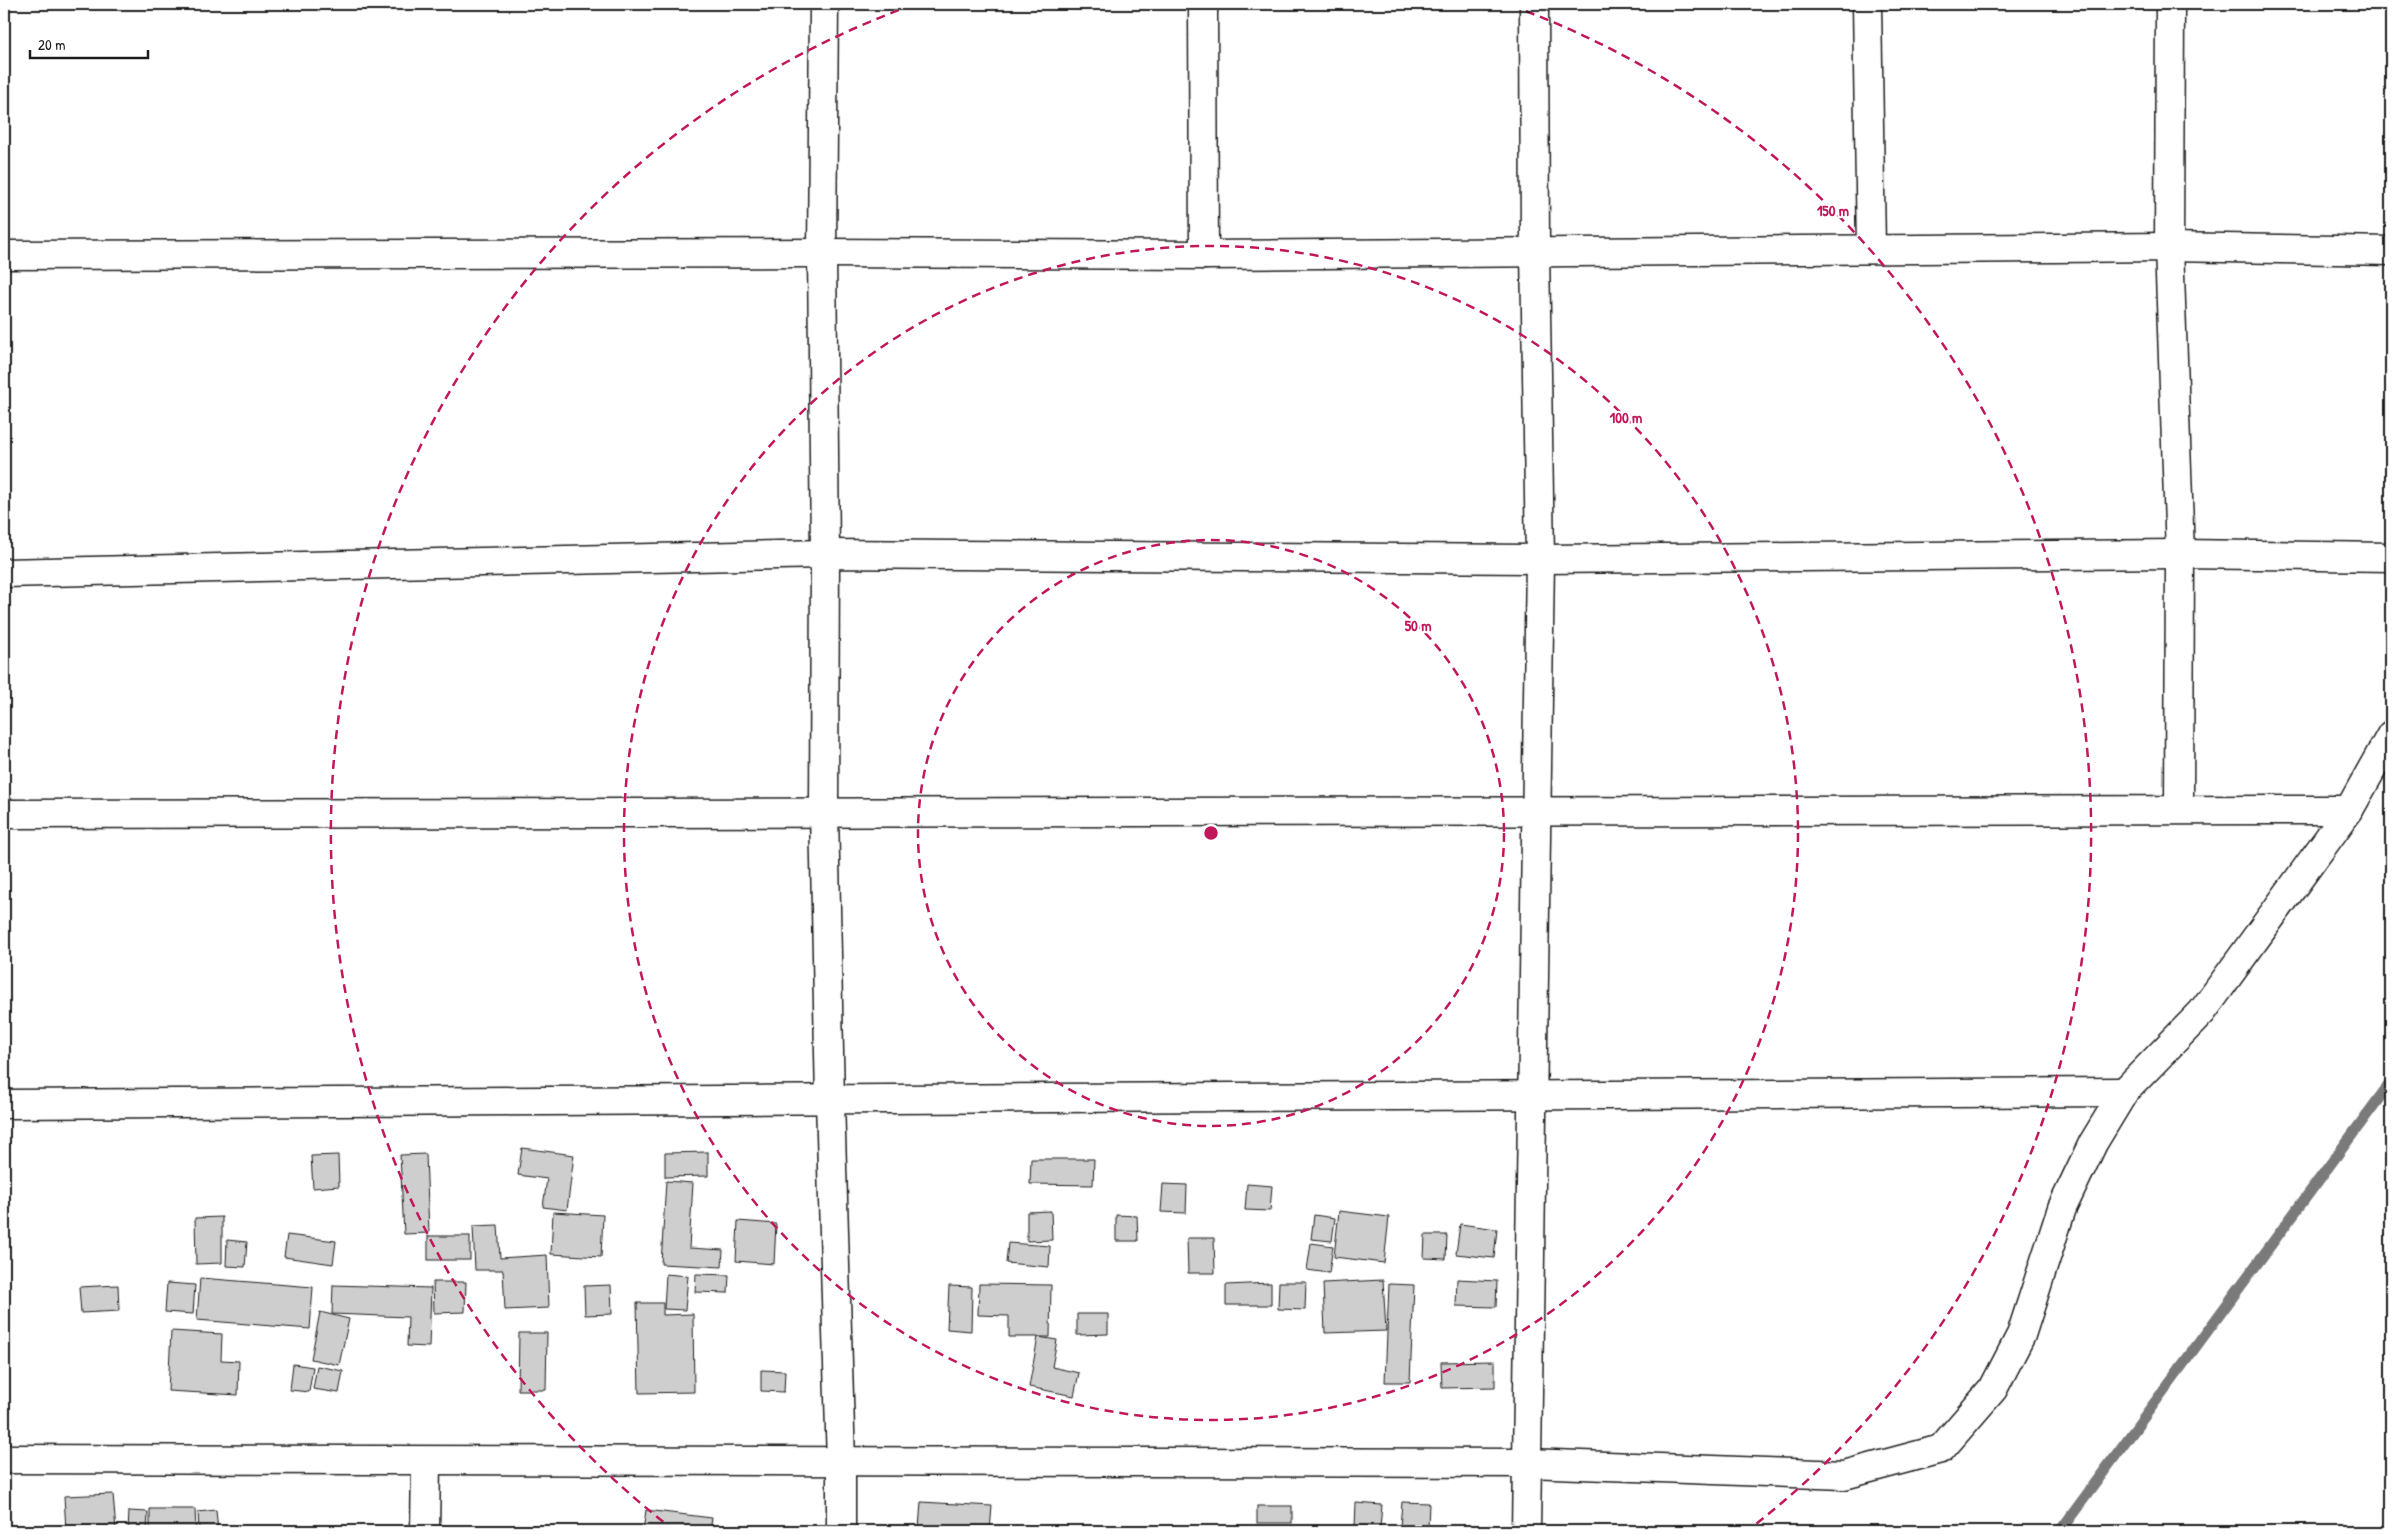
<svg xmlns="http://www.w3.org/2000/svg" width="2395" height="1535" viewBox="0 0 2395 1535" font-family="'Patrick Hand',sans-serif">
	<style>
		.lines { fill: none; stroke-linecap: round; stroke-linejoin: round }
		.stream { stroke: #7a7a7a; stroke-width: 11 }
		.building { fill: #cecece; stroke: #1c1c1c }
		.minor-casing { stroke: #1c1c1c; stroke-width: 31 }
		.minor { stroke: #fff; stroke-width: 28 }
		.ring { fill: none; stroke: #c2185b; stroke-width: 2.5; stroke-dasharray: 9 6 }
		.centre { fill: #c2185b; stroke: #fff; stroke-width: 2.5 }
		.ring-label { font-size: 15px; text-anchor: middle; font-weight: bold; fill: #c2185b; stroke: #fff; stroke-width: 4; stroke-linejoin: round; paint-order: stroke }
	</style>
	<rect width="100%" height="100%" fill="#fff"/>
	<filter id="ink" filterUnits="userSpaceOnUse"><feTurbulence type="fractalNoise" baseFrequency=".02" numOctaves="2"/><feDisplacementMap in="SourceGraphic" scale="10" xChannelSelector="R" yChannelSelector="G"/><feConvolveMatrix kernelMatrix="1 2 1 2 8 2 1 2 1" color-interpolation-filters="sRGB"/></filter>
	<g filter="url(#ink)">
		<g class="lines">
			<polyline class="stream" points="2060,1531 2391,1082"/>
		</g>
		<g class="building">
			<polygon points="522,1148 574,1155 567,1210 543,1207 547,1179 518,1175"/>
			<polygon points="708,1152 708,1176 665,1177 665,1153"/>
			<polygon points="426,1154 429,1233 404,1234 400,1155"/>
			<polygon points="338,1155 339,1186 313,1188 311,1156"/>
			<polygon points="1031,1159 1094,1159 1093,1185 1030,1184"/>
			<polygon points="666,1181 693,1183 689,1248 723,1250 722,1267 661,1264"/>
			<polygon points="1163,1184 1187,1185 1186,1213 1161,1212"/>
			<polygon points="1247,1184 1272,1186 1270,1211 1245,1210"/>
			<polygon points="1051,1211 1052,1240 1027,1241 1027,1212"/>
			<polygon points="1339,1211 1389,1217 1384,1263 1334,1257"/>
			<polygon points="553,1212 603,1215 601,1257 551,1254"/>
			<polygon points="1116,1215 1137,1216 1138,1241 1116,1241"/>
			<polygon points="1314,1215 1335,1218 1332,1241 1311,1239"/>
			<polygon points="222,1217 222,1263 196,1264 195,1218"/>
			<polygon points="738,1221 776,1224 774,1264 736,1261"/>
			<polygon points="1460,1224 1497,1229 1494,1258 1456,1254"/>
			<polygon points="498,1225 500,1258 547,1255 549,1308 505,1310 503,1270 475,1270 473,1226"/>
			<polygon points="287,1235 336,1241 333,1264 284,1257"/>
			<polygon points="1425,1235 1447,1235 1446,1259 1424,1258"/>
			<rect x="428" y="1236" width="42" height="24"/>
			<polygon points="1187,1238 1214,1238 1215,1273 1188,1273"/>
			<polygon points="227,1240 247,1242 245,1267 226,1266"/>
			<polygon points="1008,1243 1050,1246 1049,1267 1006,1263"/>
			<polygon points="1311,1243 1333,1246 1329,1273 1307,1270"/>
			<polygon points="666,1274 688,1276 685,1310 664,1309"/>
			<polygon points="696,1274 729,1275 728,1293 695,1292"/>
			<polygon points="200,1278 313,1287 310,1329 197,1320"/>
			<polygon points="1457,1279 1497,1281 1496,1307 1456,1306"/>
			<polygon points="1383,1280 1386,1331 1325,1333 1323,1283"/>
			<polygon points="433,1282 466,1282 465,1312 434,1313"/>
			<polygon points="1279,1282 1306,1282 1305,1310 1278,1309"/>
			<polygon points="167,1283 195,1285 193,1314 165,1312"/>
			<polygon points="1271,1283 1271,1305 1226,1305 1226,1285"/>
			<polygon points="979,1284 1051,1285 1050,1337 1009,1337 1009,1316 978,1315"/>
			<polygon points="1389,1284 1414,1285 1410,1382 1385,1382"/>
			<polygon points="118,1285 119,1311 81,1313 79,1287"/>
			<polygon points="333,1285 431,1288 429,1347 407,1346 408,1317 332,1314"/>
			<polygon points="611,1285 612,1314 585,1315 584,1286"/>
			<polygon points="949,1286 972,1287 971,1331 947,1329"/>
			<polygon points="637,1303 663,1303 663,1315 693,1314 694,1392 639,1393"/>
			<polygon points="320,1312 349,1319 339,1365 311,1359"/>
			<polygon points="1077,1314 1108,1314 1108,1334 1077,1335"/>
			<polygon points="171,1331 222,1334 221,1360 239,1361 238,1395 168,1391"/>
			<polygon points="519,1333 547,1333 546,1390 518,1390"/>
			<polygon points="1038,1337 1057,1340 1052,1367 1079,1373 1074,1396 1029,1387"/>
			<polygon points="1495,1361 1495,1387 1442,1388 1441,1362"/>
			<polygon points="293,1364 313,1367 309,1392 290,1390"/>
			<polygon points="317,1366 343,1371 339,1393 313,1389"/>
			<polygon points="761,1370 785,1371 784,1392 761,1391"/>
			<polygon points="113,1494 116,1531 66,1531 64,1496"/>
			<polygon points="921,1502 992,1506 990,1531 919,1528"/>
			<polygon points="1402,1502 1429,1503 1428,1528 1400,1527"/>
			<polygon points="1356,1503 1382,1505 1380,1528 1355,1527"/>
			<rect x="1257" y="1506" width="35" height="17"/>
			<polygon points="150,1509 195,1509 196,1531 150,1531"/>
			<polygon points="216,1510 218,1531 199,1531 198,1512"/>
			<polygon points="646,1510 712,1518 710,1531 643,1531"/>
			<polygon points="129,1511 148,1512 147,1531 128,1531"/>
			<polygon points="1274,1526 1298,1528 1298,1531 1273,1531"/>
		</g>
		<g class="lines">
			<g class="minor-casing">
				<g id="minor">
					<polyline points="824,4 822,253 825,554 824,811 830,1101 841,1463 841,1531"/>
					<polyline points="1203,4 1204,255"/>
					<polyline points="1867,4 1871,248"/>
					<polyline points="2170,4 2169,247 2180,554 2179,809"/>
					<polyline points="4,255 822,253 1204,255 2169,247 2391,251"/>
					<polyline points="4,573 825,554 1540,559 2180,554 2391,557"/>
					<polyline points="4,814 2349,810"/>
					<polyline points="4,1104 2124,1092"/>
					<polyline points="4,1459 1528,1463 1844,1475 1941,1449 1993,1389 2021,1335 2062,1208 2093,1143 2124,1092 2202,1012 2349,810 2391,735"/>
					<polyline points="425,1531 426,1461"/>
					<polyline points="1526,1531 1540,559 1535,251 1534,4"/>
				</g>
			</g>
			<use href="#minor" class="minor"/>
		</g>
	</g>
	<g class="ring">
		<circle cx="1211" cy="833" r="293"/>
		<circle cx="1211" cy="833" r="587"/>
		<path d="M675 1531A880 880 0 0 1 910 6M1512 6A880 880 0 0 1 1747 1531"/>
	</g>
	<circle cx="1211" cy="833" r="8" class="centre"/>
	<g class="ring-label">
		<text x="1833" y="216">150 m</text>
		<text x="1626" y="423">100 m</text>
		<text x="1418" y="631">50 m</text>
	</g>
	<rect width="2395" height="1535" fill="none" stroke="#fff" stroke-width="20"/>
	<rect x="10" y="10" width="2375" height="1515" fill="none" stroke="#1c1c1c" stroke-width="2" filter="url(#ink)"/>
	<path d="M30 50v8h118v-8" fill="none" stroke="#1c1c1c" stroke-width="2.5"/>
	<text x="38" y="50" font-size="15" fill="#1c1c1c" stroke="#ffffff" stroke-width="4" paint-order="stroke">20 m</text>
</svg>
